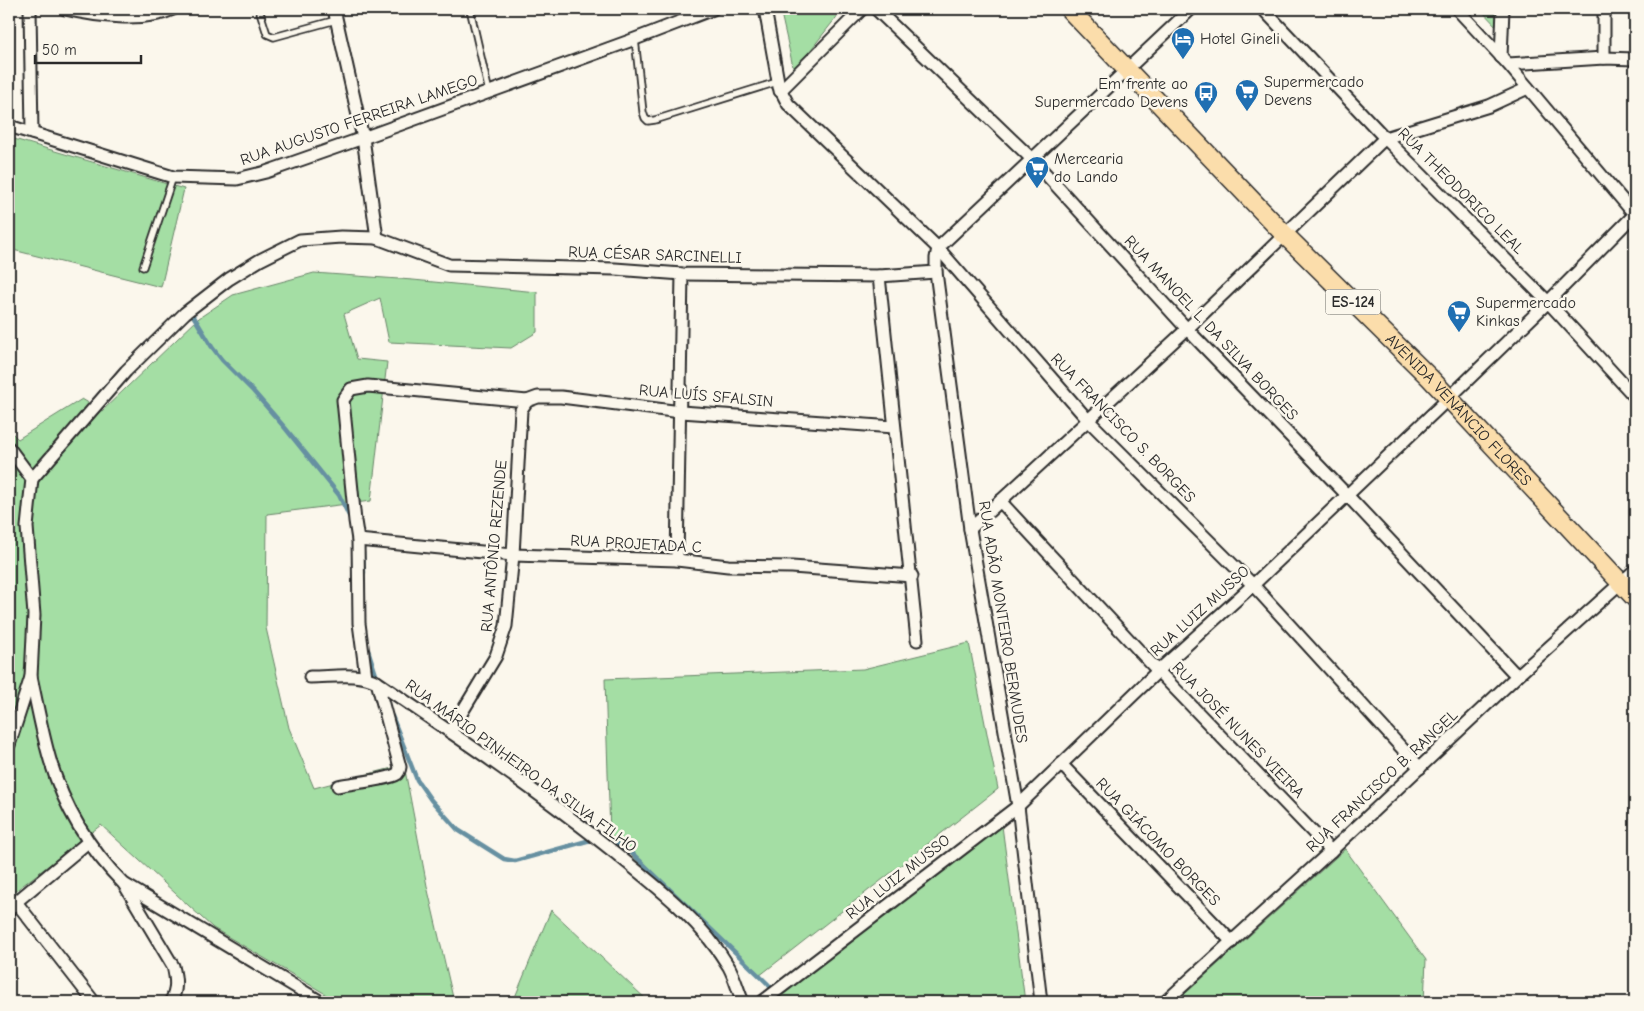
<svg xmlns="http://www.w3.org/2000/svg" width="1644" height="1011" viewBox="0 0 1644 1011" font-family="'Comic Neue',sans-serif">
	<style>
		.green { fill: #a4dea4; stroke: #688468 }
		.lines { fill: none; stroke-linecap: round; stroke-linejoin: round }
		.stream { stroke: #6690a1; stroke-width: 4.5 }
		.lane-casing { stroke: #2b2b2b; stroke-width: 9 }
		.street-casing { stroke: #2b2b2b; stroke-width: 15 }
		.primary-casing { stroke: #2b2b2b; stroke-width: 21 }
		.lane { stroke: #fbf7ec; stroke-width: 5.5 }
		.street { stroke: #fbf7ec; stroke-width: 11 }
		.primary { stroke: #fbddab; stroke-width: 18 }
		.labels { text-anchor: middle; dominant-baseline: central; stroke-width: 5; stroke-linejoin: round; paint-order: stroke }
		.shield { fill: #fbf7ec; stroke: #696865; stroke-width: 1 }
		.shield-label { font-size: 15px; font-weight: bold; fill: #2b2b2b }
		.poi-label { font-size: 16px; fill: #2b2b2b; stroke: #fbf7ec; text-anchor: start }
		.street-label { font-size: 16px; fill: #2b2b2b; stroke: #fbf7ec }
	</style>
	<rect width="100%" height="100%" fill="#fbf7ec"/>
	<filter id="ink" filterUnits="userSpaceOnUse"><feTurbulence type="fractalNoise" baseFrequency=".02" numOctaves="2"/><feDisplacementMap in="SourceGraphic" scale="10" xChannelSelector="R" yChannelSelector="G"/><feConvolveMatrix kernelMatrix="1 2 1 2 8 2 1 2 1" color-interpolation-filters="sRGB"/></filter>
	<g filter="url(#ink)">
		<g class="green">
			<polygon points="780,9 843,9 794,71"/>
			<polygon points="1480,9 1498,9 1498,28"/>
			<polygon points="14,139 184,189 161,287 9,249 9,158"/>
			<polygon points="314,273 413,280 537,292 537,332 511,348 389,342 380,298 344,314 357,359 387,362 371,501 267,514 266,628 289,728 314,788 404,765 427,886 454,1002 334,1002 324,993 213,928 101,825 9,896 9,430 18,439 82,399 102,411 199,318 233,295"/>
			<polygon points="969,643 998,789 759,976 610,835 605,679 863,669"/>
			<polygon points="1001,818 1025,1002 767,1002"/>
			<polygon points="1345,849 1426,960 1424,1002 1176,1002"/>
			<polygon points="551,910 649,1002 513,1002"/>
		</g>
		<g class="lines">
			<g class="stream">
				<polyline points="194,317 212,347 222,360 253,391 286,429 339,495 351,520"/>
				<polyline points="363,553 364,573"/>
				<polyline points="368,650 378,681"/>
				<polyline points="392,716 417,780 431,800 458,830 504,859 515,861 587,841 595,840"/>
				<polyline points="603,840 615,843 633,854 768,984 781,1002"/>
			</g>
			<g class="lane-casing">
				<g id="lane">
					<polyline points="259,9 267,34 274,37 336,20"/>
					<polyline points="470,9 489,92"/>
					<polyline points="635,39 643,112 645,118 648,121 655,120 777,82"/>
					<polyline points="143,267 173,177"/>
				</g>
			</g>
			<g class="street-casing">
				<g id="street">
					<polyline points="30,9 32,133"/>
					<path d="M65,9c30,7 79,14 108,0"/>
					<polyline points="334,9 363,138 377,238"/>
					<polyline points="765,9 779,87 788,104 938,248 1088,420 1253,585 1420,768"/>
					<polyline points="876,9 1033,160 1187,329 1347,495 1517,676"/>
					<polyline points="1263,9 1385,138 1548,302 1635,397"/>
					<polyline points="1457,9 1508,64 1635,215"/>
					<polyline points="1604,9 1604,58"/>
					<polyline points="1501,57 1503,9"/>
					<polyline points="1508,64 1604,58 1635,59"/>
					<polyline points="780,91 862,9"/>
					<polyline points="9,126 173,177 237,179 266,172 363,138 635,39 713,9"/>
					<polyline points="879,276 917,640"/>
					<polyline points="9,448 32,479 27,527 34,615 31,677 9,745"/>
					<polyline points="32,479 126,371 185,313 229,279 260,260 300,240 341,237 377,238 449,265 615,269 682,274 879,276 936,272"/>
					<polyline points="1000,501 1158,671 1331,851"/>
					<polyline points="970,529 1187,329 1385,138 1489,106 1528,88"/>
					<polyline points="358,540 513,555 677,560 728,566 792,567 912,576"/>
					<polyline points="677,560 682,274"/>
					<path d="M31,677c6,27 11,56 19,83 14,47 39,89 74,124l197,118"/>
					<path d="M310,677c23,0 47,-5 67,5 81,55 161,109 237,170 42,34 87,68 115,115 6,11 9,24 14,35"/>
					<polyline points="366,677 359,623 358,540 355,521 343,400 351,389 368,386 527,401"/>
					<polyline points="450,732 496,656 506,626 513,555 521,410 527,401 538,397 561,397 681,412 894,427"/>
					<polyline points="1061,764 1232,942"/>
					<path d="M338,786c13,-3 50,-6 59,-12 3,-3 2,-3 3,-7l-23,-85"/>
					<path d="M124,884l49,82c3,12 5,25 -3,36"/>
					<polyline points="16,902 94,1002"/>
					<polyline points="9,910 16,902 88,842"/>
					<polyline points="762,1002 1018,806 1158,671 1253,585 1448,399 1548,302 1635,214"/>
					<polyline points="1041,1002 1018,806 970,529 936,272 936,258 938,248 1191,9"/>
					<polyline points="1165,1002 1331,851 1517,676 1635,570"/>
				</g>
			</g>
			<g class="primary-casing">
				<g id="primary">
					<path id="s1" d="M1069,9l215,225 146,144 205,220"/>
				</g>
			</g>
			<use href="#lane" class="lane"/>
			<use href="#street" class="street"/>
			<use href="#primary" class="primary"/>
		</g>
	</g>
	<defs>
		<g id="hotel-pin" transform="scale(1.25)"><path d="M0 17L-7.5 6A9.5 9.5 0 1 1 7.5 6Z" fill="#1f6fb2" stroke="#fbf7ec"/><path d="M-6-4.5h1.5V1H6V5H4.5V3h-9V5H-6ZM-4 0a1.8 1.8 0 1 1 3.6 0ZM.5 0V-2.5h3Q6-2.5 6 0Z" fill="#fff"/></g>
		<g id="supermarket-pin" transform="scale(1.25)"><path d="M0 17L-7.5 6A9.5 9.5 0 1 1 7.5 6Z" fill="#1f6fb2" stroke="#fbf7ec"/><path d="M-6-5.5h2.5l.6 2H6L4.5 2H-2.5L-4.4-4H-6ZM-1.5 3.2a1.3 1.3 0 1 0 .1 0ZM3 3.2a1.3 1.3 0 1 0 .1 0Z" fill="#fff"/></g>
		<g id="bus-pin" transform="scale(1.25)"><path d="M0 17L-7.5 6A9.5 9.5 0 1 1 7.5 6Z" fill="#1f6fb2" stroke="#fbf7ec"/><path d="M-5-6H5V4H4V6H2V4H-2V6H-4V4H-5ZM-3.5-4V0h7V-4ZM-3.5 1.2v1.5H-2V1.2ZM2 1.2v1.5H3.5V1.2Z" fill="#fff"/></g>
	</defs>
	<g fill-rule="evenodd">
		<use href="#hotel-pin" x="1183" y="39"/>
		<use href="#supermarket-pin" x="1247" y="91"/>
		<use href="#bus-pin" x="1206" y="93"/>
		<use href="#supermarket-pin" x="1037" y="168"/>
		<use href="#supermarket-pin" x="1459" y="312"/>
	</g>
	<g class="labels">
		<rect class="shield" x="1325.5" y="289.5" width="55" height="25" rx="4"/>
		<g class="shield-label">
			<text x="1353" y="302">ES-124</text>
		</g>
		<g class="poi-label">
			<text x="1200" y="39">Hotel Gineli</text>
			<text x="1264" y="82">Supermercado<tspan x="1264" dy="18">Devens</tspan></text>
			<text x="1188" y="84" text-anchor="end">Em frente ao<tspan x="1188" dy="18">Supermercado Devens</tspan></text>
			<text x="1054" y="159">Mercearia<tspan x="1054" dy="18">do Lando</tspan></text>
			<text x="1476" y="303">Supermercado<tspan x="1476" dy="18">Kinkas</tspan></text>
		</g>
		<g class="street-label">
			<text transform="translate(359 120) rotate(-19)">RUA AUGUSTO FERREIRA LAMEGO</text>
			<text transform="translate(1461 191) rotate(45)">RUA THEODORICO LEAL</text>
			<text transform="translate(655 255) rotate(2)">RUA CÉSAR SARCINELLI</text>
			<text transform="translate(1211 328) rotate(47)">RUA MANOEL L. DA SILVA BORGES</text>
			<text transform="translate(706 396) rotate(5)">RUA LUÍS SFALSIN</text>
			<text stroke="none"><textPath href="#s1" startOffset="559">AVENIDA VENÂNCIO FLORES</textPath></text>
			<text transform="translate(1123 428) rotate(46)">RUA FRANCISCO S. BORGES</text>
			<text transform="translate(636 544) rotate(3)">RUA PROJETADA C</text>
			<text transform="translate(494 546) rotate(-85)">RUA ANTÔNIO REZENDE</text>
			<text transform="translate(1200 611) rotate(-42)">RUA LUIZ MUSSO</text>
			<text transform="translate(1003 622) rotate(81)">RUA ADÃO MONTEIRO BERMUDES</text>
			<text transform="translate(1238 730) rotate(46)">RUA JOSÉ NUNES VIEIRA</text>
			<text transform="translate(521 766) rotate(36)">RUA MÁRIO PINHEIRO DA SILVA FILHO</text>
			<text transform="translate(1382 781) rotate(-43)">RUA FRANCISCO B. RANGEL</text>
			<text transform="translate(1158 842) rotate(46)">RUA GIÁCOMO BORGES</text>
			<text transform="translate(898 877) rotate(-38)">RUA LUIZ MUSSO</text>
		</g>
	</g>
	<rect width="1644" height="1011" fill="none" stroke="#fbf7ec" stroke-width="30"/>
	<rect x="15" y="15" width="1614" height="981" fill="none" stroke="#2b2b2b" stroke-width="2" filter="url(#ink)"/>
	<path d="M35 55v8h106v-8" fill="none" stroke="#2b2b2b" stroke-width="2.5"/>
	<text x="42" y="55" font-size="15" fill="#2b2b2b" stroke="#fbf7ec" stroke-width="4" paint-order="stroke">50 m</text>
</svg>
